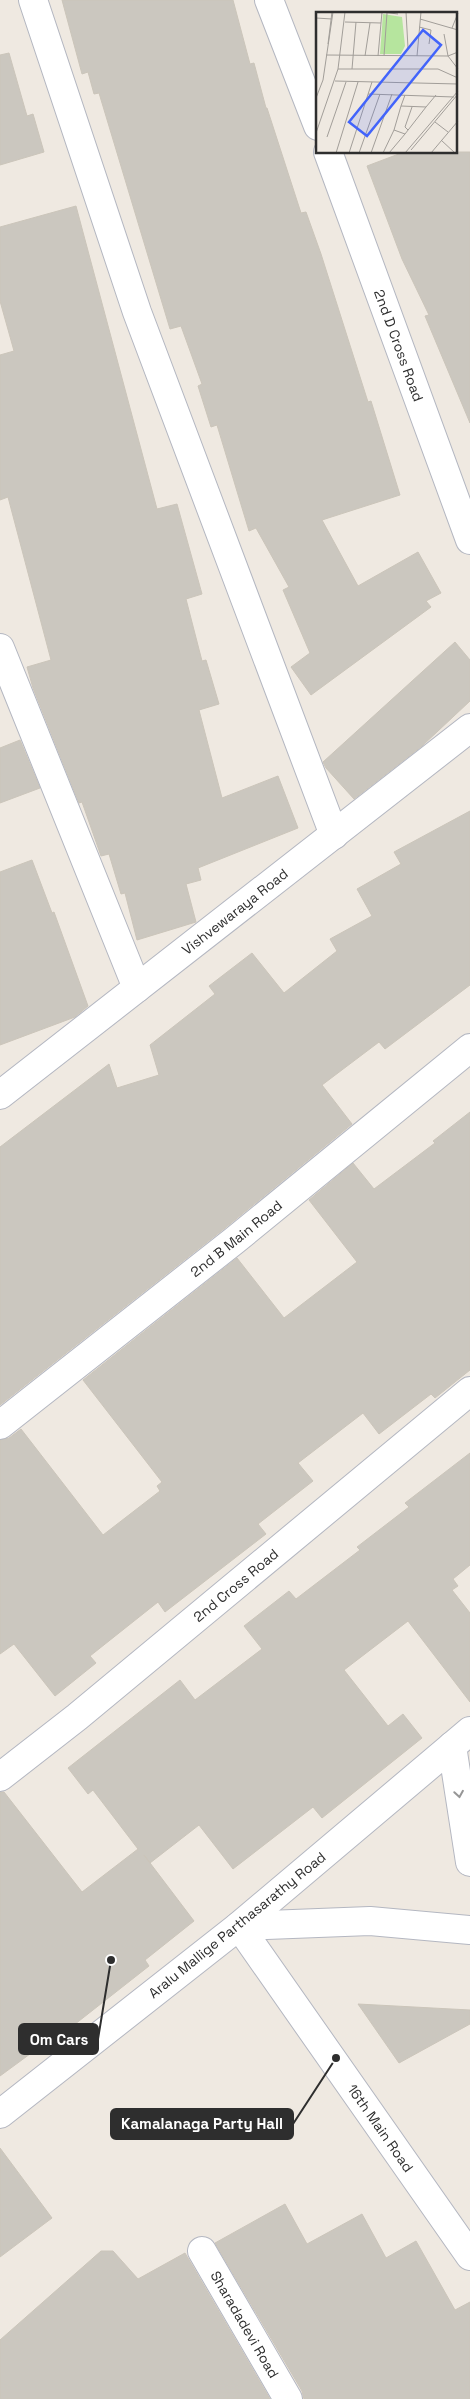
<svg xmlns="http://www.w3.org/2000/svg" width="470" height="2399" viewBox="0 0 470 2399" font-family="'Space Grotesk',sans-serif">
	<style>
		.building { fill: #cbc7bf; stroke: #cbc5ba }
		.lines { fill: none; stroke-linecap: round; stroke-linejoin: round }
		.minor-casing { stroke: #b4b7c1; stroke-width: 30 }
		.tertiary-casing { stroke: #b4b7c1; stroke-width: 30 }
		.minor { stroke: #fff; stroke-width: 28 }
		.tertiary { stroke: #fff; stroke-width: 28 }
		.oneway { stroke: #969696 }
		.labels { text-anchor: middle; dominant-baseline: central; stroke-width: 4; stroke-linejoin: round; paint-order: stroke }
		.street-label { font-size: 14px; fill: #2e2e2e; stroke: #fff }
		.inset-road { fill: none; stroke: #a29e99; stroke-width: 1 }
		.view { fill: #4264fb; fill-opacity: 0.15; stroke: #4264fb; stroke-width: 2.5 }
		.inset-edge { fill: none; stroke: #2e2e2e; stroke-width: 2.5 }
		.leader { fill: none; stroke: #2e2e2e; stroke-width: 2 }
		.callout-dot { fill: #2e2e2e; stroke: #fff; stroke-width: 2 }
		.callout { fill: #2e2e2e; stroke: #2e2e2e; stroke-width: 2 }
		.callout-label { font-size: 15px; text-anchor: middle; font-weight: bold; fill: #fff }
	</style>
	<rect width="100%" height="100%" fill="#efe9e1"/>
	<g class="building">
		<polygon points="62,0 233,0 250,64 254,63 266,108 267,108 301,213 306,212 321,254 368,402 371,401 400,495 322,520 358,586 418,552 441,593 426,601 431,607 311,695 291,667 310,653 283,590 289,587 256,528 249,531 217,425 211,427 198,386 202,384 181,326 170,329 99,93 94,94 88,72 82,74"/>
		<polygon points="9,53 27,116 33,114 44,152 0,165 0,55"/>
		<polygon points="404,152 470,152 470,423 425,316 429,315 402,259 367,166"/>
		<polygon points="76,206 157,509 177,504 202,594 186,599 202,661 206,660 219,704 199,710 222,798 278,776 298,828 198,868 201,880 186,884 196,922 137,940 125,893 121,894 109,854 101,856 82,802 79,803 33,688 27,667 51,660 8,497 0,500 0,355 14,351 0,301 0,227"/>
		<polygon points="455,642 470,660 470,701 422,746 354,799 326,768 323,762"/>
		<polygon points="20,740 40,788 0,803 0,748"/>
		<polygon points="470,811 470,985 385,1049 379,1042 322,1085 352,1124 225,1228 0,1405 0,1147 109,1064 117,1088 159,1075 150,1045 215,994 209,986 252,953 284,993 337,951 330,939 372,916 357,889 401,864 394,852"/>
		<polygon points="32,860 52,913 54,912 88,1006 75,1017 0,1045 0,872"/>
		<polygon points="470,1112 470,1370 435,1398 431,1394 379,1434 363,1413 298,1463 313,1481 258,1524 266,1534 165,1612 158,1602 90,1656 96,1663 55,1696 14,1644 0,1654 0,1440 9,1438 21,1429 103,1535 160,1491 157,1486 162,1482 83,1380 237,1258 284,1318 357,1262 309,1200 353,1163 374,1189 435,1143 433,1141"/>
		<polygon points="470,1453 470,1565 453,1579 458,1586 452,1590 470,1613 470,1702 408,1621 344,1670 388,1726 403,1714 422,1738 322,1818 313,1807 233,1869 199,1825 150,1863 144,1855 194,1921 145,1960 149,1966 51,2043 49,2040 0,2076 0,1792 4,1792 82,1892 138,1849 93,1790 88,1794 68,1768 180,1680 195,1700 262,1649 244,1626 289,1591 296,1599 360,1550 357,1547 409,1507 405,1503"/>
		<polygon points="358,2004 470,2010 470,2024 399,2063"/>
		<polygon points="0,2148 52,2218 0,2257"/>
		<polygon points="285,2204 307,2244 362,2214 386,2258 416,2241 455,2310 470,2302 470,2399 304,2399 302,2391 215,2243"/>
		<polygon points="101,2251 113,2251 138,2279 185,2253 270,2399 0,2399 0,2340"/>
	</g>
	<g class="lines">
		<g class="minor-casing">
			<g id="minor">
				<polyline points="33,0 137,312 334,835"/>
				<polyline points="269,0 318,126"/>
				<path id="s1" d="M328,152l142,388"/>
				<polyline points="0,648 137,988"/>
				<path id="s2" d="M0,1095l470,-367"/>
				<path id="s3" d="M0,1425l235,-185 235,-192"/>
				<path id="s4" d="M470,1731l-231,195 231,330"/>
				<polyline points="452,1746 470,1862"/>
				<path id="s5" d="M0,1777l77,-60 393,-326"/>
				<path id="s6" d="M202,2251l86,148"/>
			</g>
		</g>
		<g class="tertiary-casing">
			<polyline id="tertiary" points="0,2114 239,1926 370,1921 470,1930"/>
		</g>
		<use href="#minor" class="minor"/>
		<use href="#tertiary" class="tertiary"/>
	</g>
	<defs><path id="oneway-chevron" d="M-2-3.5L2.5 0L-2 3.5" fill="none" stroke-width="1.6" stroke-linecap="round" stroke-linejoin="round" transform="scale(1.25)"/></defs>
	<use class="oneway" href="#oneway-chevron" transform="translate(459 1794) rotate(81)"/>
	<g class="labels">
		<g class="street-label">
			<text stroke="none"><textPath href="#s1" startOffset="206">2nd D Cross Road</textPath></text>
			<text stroke="none"><textPath href="#s2" startOffset="298">Vishvewaraya Road</textPath></text>
			<text stroke="none"><textPath href="#s3" startOffset="301">2nd B Main Road</textPath></text>
			<text stroke="none"><textPath href="#s5" startOffset="304">2nd Cross Road</textPath></text>
			<text transform="translate(237 1925) rotate(-39)">Aralu Mallige Parthasarathy Road</text>
			<text stroke="none"><textPath href="#s4" startOffset="549">16th Main Road</textPath></text>
			<text stroke="none"><textPath href="#s6" startOffset="85">Sharadadevi Road</textPath></text>
		</g>
	</g>
	<g transform="translate(316 12)">
		<rect width="141" height="141" fill="#efe9e1"/>
		<path d="M67,2l19,3 3,29 -4,8h-21z" fill="#b6e59e"/>
		<path class="inset-road" d="M90,0l2,36M0,6l16,1M104,7l38,11M29,10l36,1M103,15l12,3 -2,14M136,16l6,-15M128,22l4,22 10,-4M12,32l4,-32M10,43l122,1 10,13M49,44l5,-33M62,44l4,-44 16,2M68,44l3,-43M101,44l4,-44M22,57l7,-57M36,57l4,-47M19,69l123,3M52,82l86,3M89,83l-4,11 25,1 10,-12M0,86l7,-18 10,-68M85,94l-7,24 11,4 21,-27M119,110l13,10M92,118l-3,-3 7,-20M0,121l22,-64h100l20,9M11,125l19,-55M125,128l14,13M95,138l47,-56M20,141l22,-71M33,141l23,-71M43,141l21,-59M55,141l21,-59M67,141l11,-23M73,141l16,-19M89,141l53,-62M115,141l27,-32"/>
		<path class="view" d="M107,18l18,15 -74,91 -18,-14z"/>
		<rect width="141" height="141" class="inset-edge"/>
	</g>
	<path class="leader" d="M111 1960L98 2039M336 2058L293 2124"/>
	<g class="callout-dot">
		<circle cx="111" cy="1960" r="5"/>
		<circle cx="336" cy="2058" r="5"/>
	</g>
	<g class="callout">
		<rect x="19" y="2024" width="79" height="30" rx="5"/>
		<rect x="111" y="2109" width="182" height="30" rx="5"/>
	</g>
	<g class="callout-label">
		<text x="59" y="2045">Om Cars</text>
		<text x="202" y="2129">Kamalanaga Party Hall</text>
	</g>
</svg>
